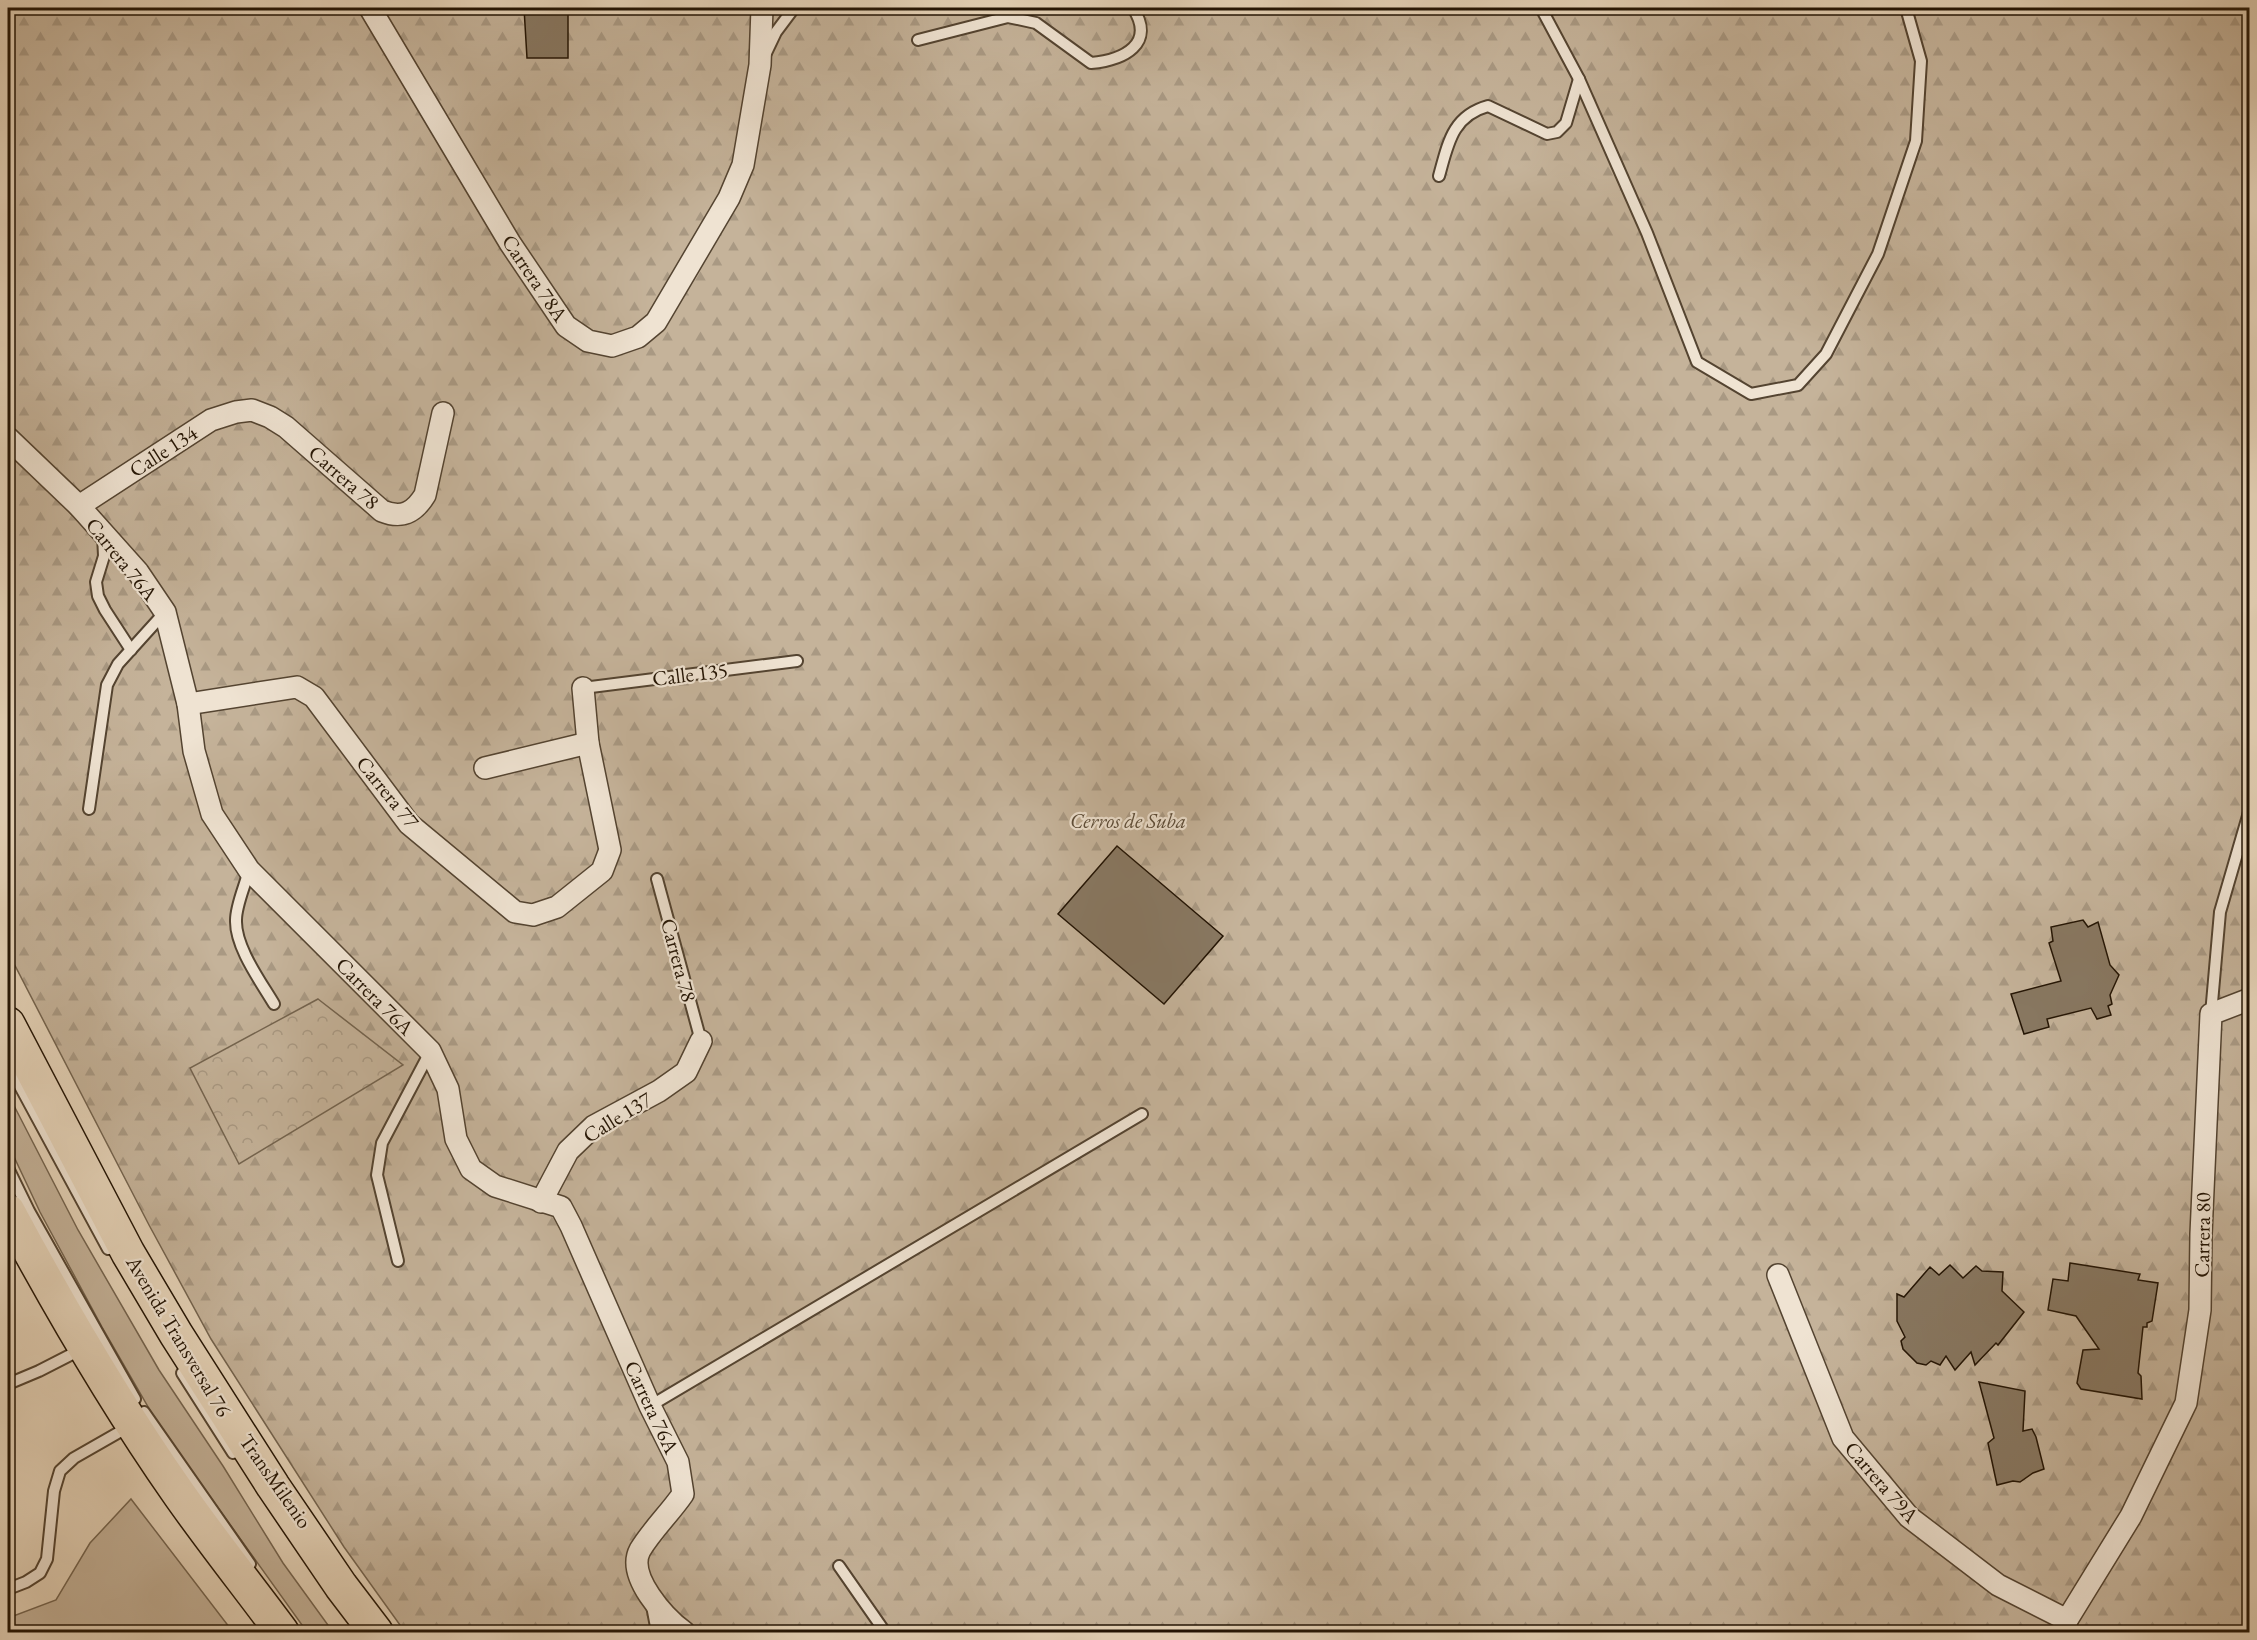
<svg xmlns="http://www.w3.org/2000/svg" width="2257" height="1640" viewBox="0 0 2257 1640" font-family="'EB Garamond',serif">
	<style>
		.green { fill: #c5b39a; stroke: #74644f; stroke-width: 1.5 }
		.forest { fill: url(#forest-firs); stroke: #74644f; stroke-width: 1.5 }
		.park { fill: url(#park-crowns); stroke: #74644f; stroke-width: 1.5 }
		.building { fill: #887862; stroke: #231404; stroke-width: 1.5 }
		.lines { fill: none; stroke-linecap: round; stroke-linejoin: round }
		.service-casing { stroke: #544431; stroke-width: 14 }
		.minor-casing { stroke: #544431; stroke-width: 24 }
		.primary-casing { stroke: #231404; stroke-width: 36 }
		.service { stroke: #efe3d2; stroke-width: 10 }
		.minor { stroke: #efe3d2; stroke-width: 21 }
		.primary { stroke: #e6d4b9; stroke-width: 33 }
		.labels { text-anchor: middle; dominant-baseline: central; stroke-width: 4.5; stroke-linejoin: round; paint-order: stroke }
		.street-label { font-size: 21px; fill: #231404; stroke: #efe3d2 }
		.park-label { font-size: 21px; font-style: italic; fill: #5c4c38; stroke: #efe3d2 }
	</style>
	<defs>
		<pattern id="forest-firs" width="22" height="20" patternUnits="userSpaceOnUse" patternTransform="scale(1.5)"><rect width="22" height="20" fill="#c5b39a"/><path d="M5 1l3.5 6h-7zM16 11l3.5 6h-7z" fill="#a99983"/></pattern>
		<pattern id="park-crowns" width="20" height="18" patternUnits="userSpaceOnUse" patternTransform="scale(1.5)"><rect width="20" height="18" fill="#c5b39a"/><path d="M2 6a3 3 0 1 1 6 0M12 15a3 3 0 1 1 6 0" fill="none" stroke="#a99983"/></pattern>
	</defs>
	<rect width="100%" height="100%" fill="#e6d4b9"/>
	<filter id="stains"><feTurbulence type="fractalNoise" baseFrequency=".00333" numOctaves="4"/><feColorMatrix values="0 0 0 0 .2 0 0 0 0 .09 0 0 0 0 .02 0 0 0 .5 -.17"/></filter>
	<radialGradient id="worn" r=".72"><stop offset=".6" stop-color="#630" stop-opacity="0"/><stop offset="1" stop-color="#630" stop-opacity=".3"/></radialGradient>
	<g class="green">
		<polygon points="8,1094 78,1230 159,1370 223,1466 283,1563 333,1632 307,1632 158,1424 102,1327 40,1212 8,1144"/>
		<polygon points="131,1499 233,1632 8,1632 8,1618 56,1600 90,1543"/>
	</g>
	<polygon class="forest" points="8,8 2249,8 2249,1632 405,1632 344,1547 211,1339 149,1225 8,952"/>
	<polygon class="park" points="318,999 403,1065 239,1164 190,1068"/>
	<g class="building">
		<polygon points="524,8 568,8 568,58 527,58"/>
		<polygon points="1117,846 1223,936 1164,1004 1058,914"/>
		<polygon points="2083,920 2088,927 2098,922 2110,965 2119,975 2110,995 2112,1004 2108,1006 2111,1015 2097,1019 2091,1008 2047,1019 2049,1027 2024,1034 2011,994 2061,981 2049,943 2053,941 2051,927"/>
		<polygon points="2070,1263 2140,1274 2138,1280 2158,1283 2152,1321 2147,1323 2147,1327 2143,1327 2138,1373 2141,1376 2142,1399 2081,1389 2077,1383 2083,1350 2099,1349 2076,1316 2048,1310 2053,1279 2068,1281"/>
		<polygon points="1950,1265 1963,1278 1976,1266 1982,1271 2003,1272 2002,1291 2024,1312 1998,1345 1996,1343 1975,1365 1971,1352 1955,1370 1946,1356 1940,1365 1931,1361 1926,1365 1917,1363 1903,1349 1901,1341 1905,1337 1897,1321 1897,1294 1904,1297 1930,1267 1939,1275"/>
		<polygon points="1979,1382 2025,1391 2023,1431 2032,1429 2036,1437 2044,1469 2033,1473 2020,1482 2013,1481 1997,1485 1988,1443 1994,1438"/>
	</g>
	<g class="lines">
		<g class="service-casing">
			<g id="service">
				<polyline points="1541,8 1579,79 1647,233 1697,362 1751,394 1798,385 1826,354 1878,254 1916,141 1921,61 1906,8"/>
				<path d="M918,40l90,-23 28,6 55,40c33,-3 65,-19 42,-55"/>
				<polyline points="766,53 776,32 794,8"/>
				<path d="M1439,176c9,-32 13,-60 49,-70l59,28 10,-2 9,-9 13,-44"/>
				<polyline points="103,535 104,556 96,582 98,596 105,610 131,650"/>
				<polyline points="583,688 797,661"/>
				<polyline points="89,809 107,685 118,664 165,612"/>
				<path d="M249,870c-4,16 -13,35 -13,50 -1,27 25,62 38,84"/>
				<polyline points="657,879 701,1041"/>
				<polyline points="2211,1014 2220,912 2250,809"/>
				<polyline points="8,1064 108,1249"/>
				<polyline points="8,1168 29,1211 135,1399"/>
				<polyline points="398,1261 377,1175 382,1143 430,1052"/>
				<polyline points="182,1373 233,1453"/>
				<polyline points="8,1384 39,1371 82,1349"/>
				<polyline points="650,1406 1142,1114"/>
				<polyline points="144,1412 250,1564"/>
				<polyline points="839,1566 885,1632"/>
				<polyline points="8,1589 26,1582 40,1573 47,1559 54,1491 60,1471 74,1458 130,1426"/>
				<polyline points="652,1606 657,1632"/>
			</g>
		</g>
		<g class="minor-casing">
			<g id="minor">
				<polyline points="370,8 510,243 566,326 588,341 612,346 638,337 656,322 729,198 743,165 760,65 762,8"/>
				<path d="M8,438l71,68 59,66 27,40 23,92 6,47 18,63 37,56 181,181 18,38 8,50 15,30 24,17 66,21 10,19 79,180 28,56 5,32c-13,19 -31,36 -43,56 -14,26 25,68 44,82"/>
				<path d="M79,506l132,-86 25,-8 16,-2 18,7 16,10 96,84c20,8 32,2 43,-16l18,-82"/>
				<polyline points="188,704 297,687 314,697 409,824 515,912 533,915 557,907 602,871 610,850 588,743 583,688"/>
				<polyline points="485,768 588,743"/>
				<polyline points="541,1202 568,1151 594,1126 659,1091 686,1072 701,1041"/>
				<polyline points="1778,1275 1843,1438 1909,1517 1998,1585 2067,1620"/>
				<polyline points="2062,1632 2067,1620 2131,1516 2186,1403 2200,1310 2201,1234 2211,1014 2250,999"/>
			</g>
		</g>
		<g class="primary-casing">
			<g id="primary">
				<polyline points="8,1024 128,1253 176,1334 273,1486 341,1586 376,1632"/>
				<path d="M8,1211c52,97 108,193 171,283 33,47 69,92 103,138"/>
			</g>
		</g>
		<use href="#service" class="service"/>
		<use href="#minor" class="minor"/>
		<use href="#primary" class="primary"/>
	</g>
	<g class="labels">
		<g class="street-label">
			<text transform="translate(535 278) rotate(56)">Carrera 78A</text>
			<text transform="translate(163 451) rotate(-33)">Calle 134</text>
			<text transform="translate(344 477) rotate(41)">Carrera 78</text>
			<text transform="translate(122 559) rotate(51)">Carrera 76A</text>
			<text transform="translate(690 674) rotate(-7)">Calle 135</text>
			<text transform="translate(388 792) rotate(51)">Carrera 77</text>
			<text transform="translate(679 960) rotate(75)">Carrera 78</text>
			<text transform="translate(375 996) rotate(45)">Carrera 76A</text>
			<text transform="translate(617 1117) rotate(-32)">Calle 137</text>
			<text transform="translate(2202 1235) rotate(-89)">Carrera 80</text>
			<text transform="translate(179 1336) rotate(59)">Avenida Transversal 76</text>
			<text transform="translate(652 1407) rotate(65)">Carrera 76A</text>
			<text transform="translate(276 1481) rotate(55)">TransMilenio</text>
			<text transform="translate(1882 1482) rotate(49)">Carrera 79A</text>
		</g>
		<g class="park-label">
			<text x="1128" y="820">Cerros de Suba</text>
		</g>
	</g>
	<rect width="2257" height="1640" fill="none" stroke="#e6d4b9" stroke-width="30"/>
	<rect x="9" y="9" width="2239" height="1622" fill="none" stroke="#231404" stroke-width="3"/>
	<rect x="15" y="15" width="2227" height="1610" fill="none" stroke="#231404" stroke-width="1.5"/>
	<rect width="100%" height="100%" filter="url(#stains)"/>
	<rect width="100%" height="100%" fill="url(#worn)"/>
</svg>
